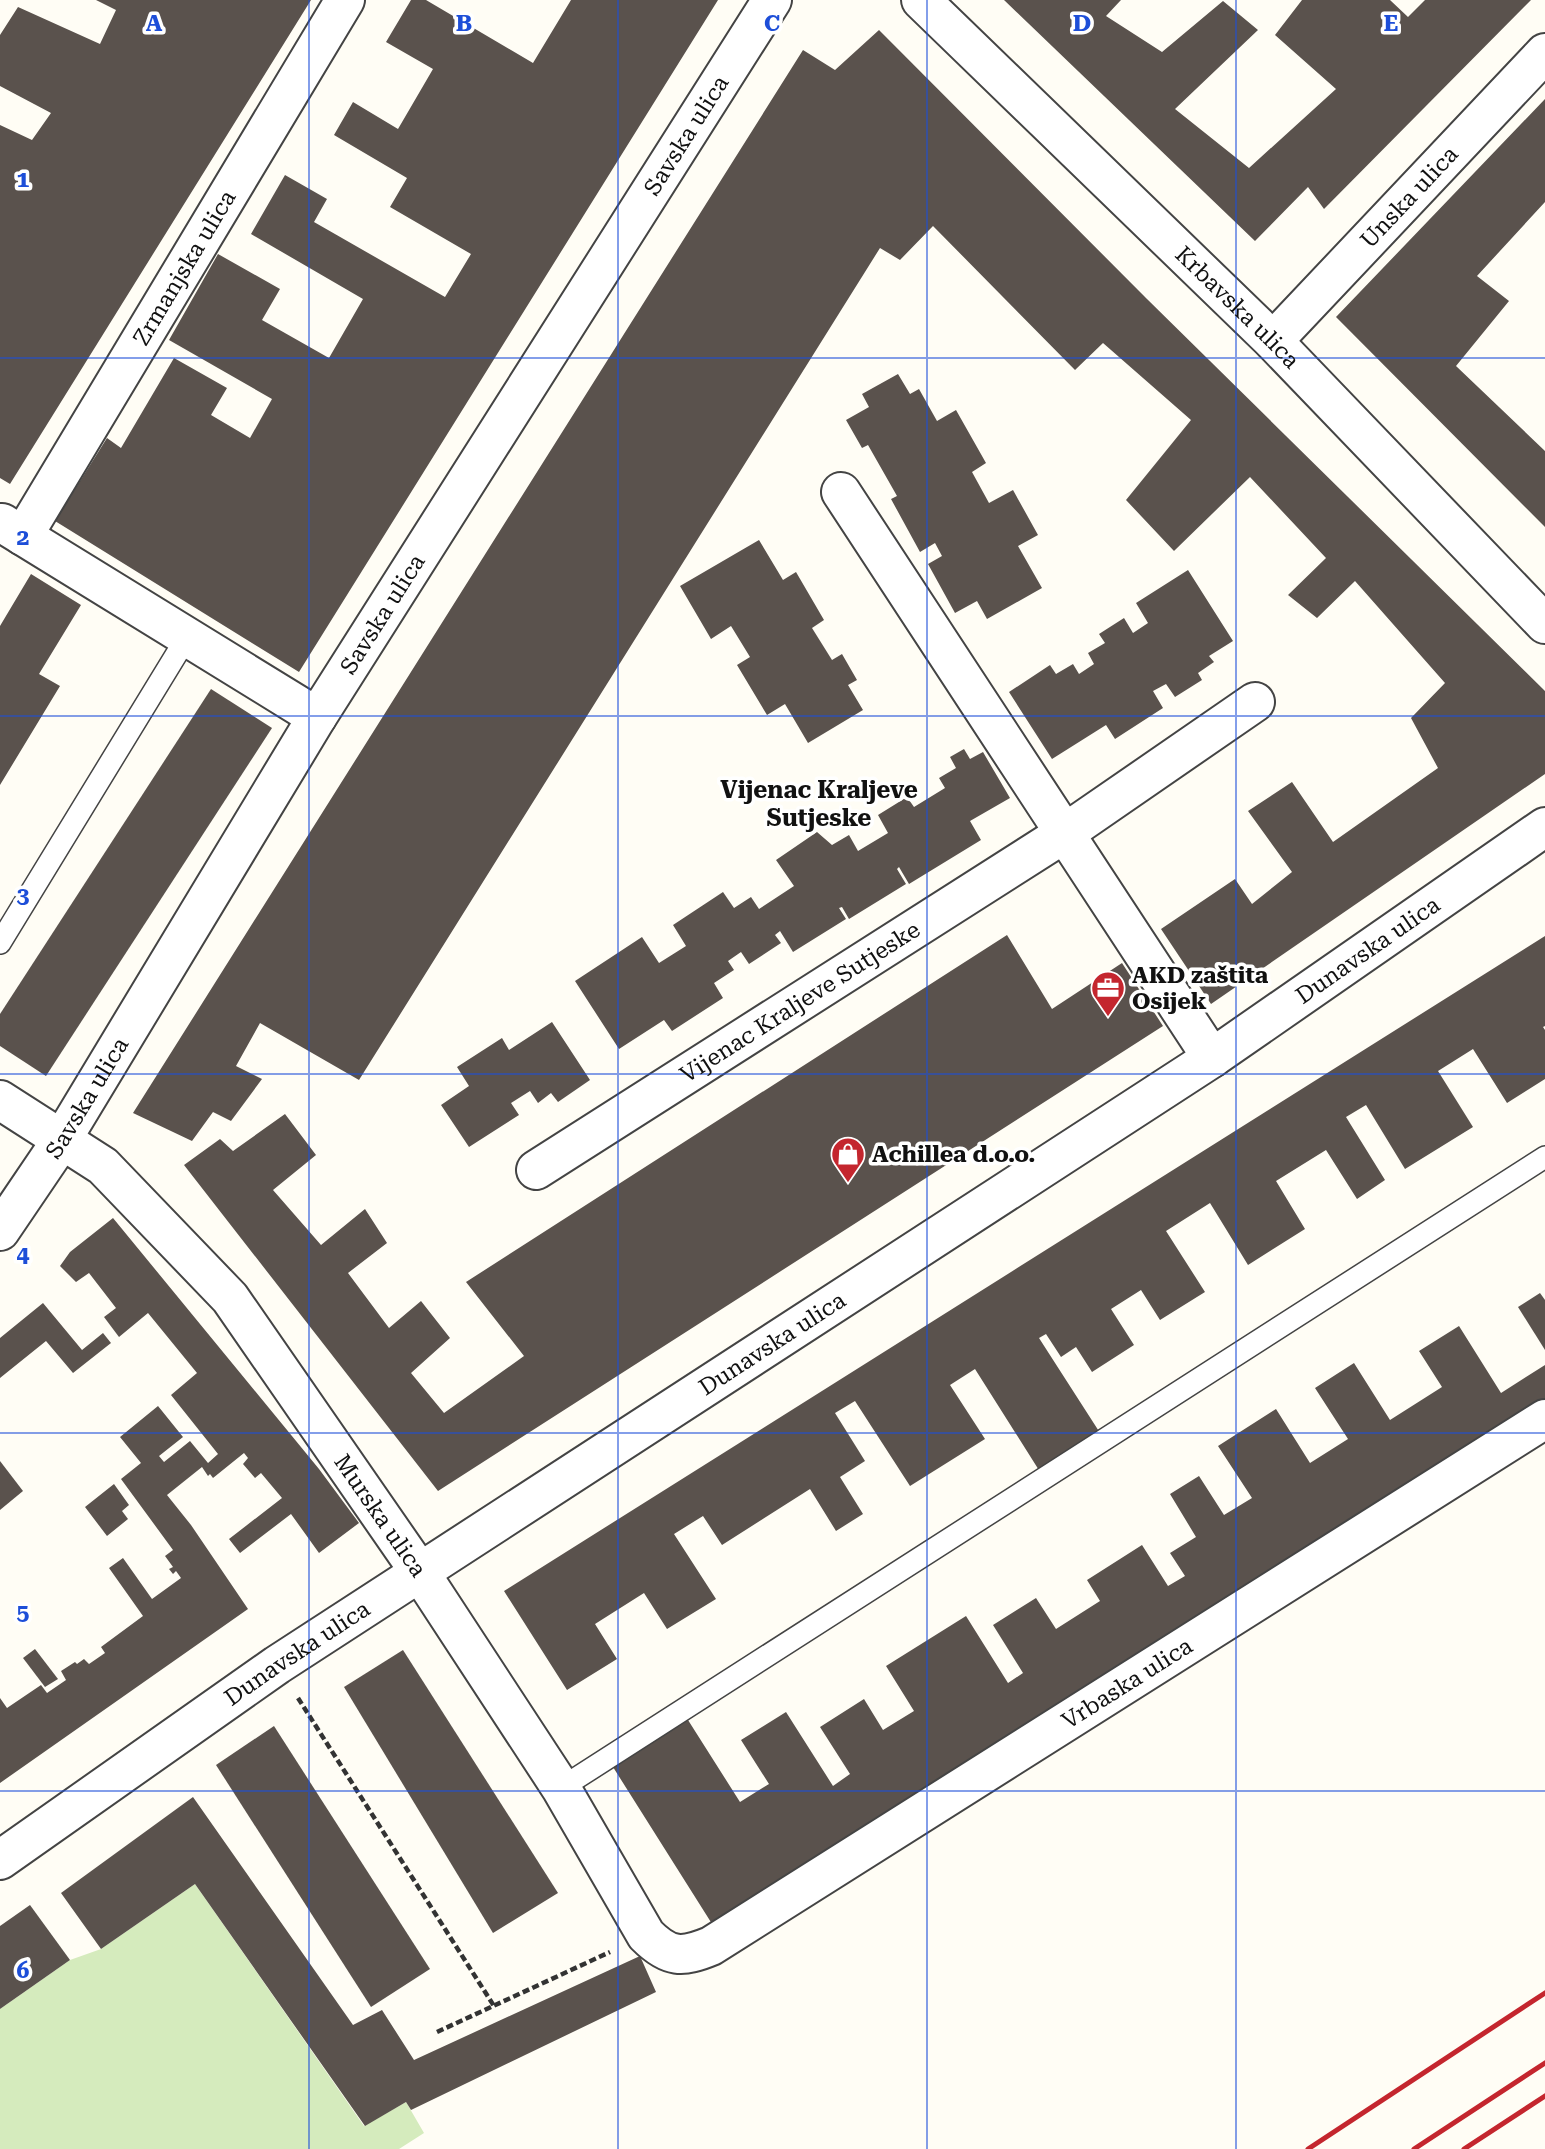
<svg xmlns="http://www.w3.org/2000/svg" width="1545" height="2149" viewBox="0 0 1545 2149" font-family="'Roboto Serif',serif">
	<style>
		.green { fill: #d5ebbd }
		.building { fill: #5a524d }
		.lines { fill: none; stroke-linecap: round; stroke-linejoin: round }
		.lane-casing { stroke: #444; stroke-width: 24 }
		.street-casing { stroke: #444; stroke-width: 42 }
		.path { stroke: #333; stroke-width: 4.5; stroke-dasharray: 7 3.5; stroke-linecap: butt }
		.lane { stroke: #fff; stroke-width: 21 }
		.street { stroke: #fff; stroke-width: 38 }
		.rail { stroke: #c4262e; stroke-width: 5 }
		.grid { fill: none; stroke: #1d4ed8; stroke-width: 2; stroke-opacity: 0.55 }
		.labels { text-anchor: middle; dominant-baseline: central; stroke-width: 7; stroke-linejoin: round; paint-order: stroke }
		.street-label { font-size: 23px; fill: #111; stroke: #fff }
		.poi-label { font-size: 23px; font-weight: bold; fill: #111; stroke: #fff; text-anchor: start }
		.neighbourhood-label { font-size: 24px; font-weight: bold; fill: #111; stroke: #fff }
		.grid-label { font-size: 23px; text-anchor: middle; font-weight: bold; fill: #1d4ed8; stroke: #fff; stroke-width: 7; stroke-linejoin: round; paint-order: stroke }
	</style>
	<rect width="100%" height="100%" fill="#fffdf5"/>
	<polygon class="green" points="195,1884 364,2126 406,2102 424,2133 399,2149 0,2149 0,2009 70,1960 101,1949"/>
	<g class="building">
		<polygon points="96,0 311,0 10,484 0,478 0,125 32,140 51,113 0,86 0,35 18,7 100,44 116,10"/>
		<polygon points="411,0 426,0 533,63 571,0 718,0 299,672 55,521 107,438 121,448 174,358 227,388 211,415 250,438 272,399 169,340 218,254 280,289 262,320 329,358 363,299 251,234 285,175 327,199 314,222 445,297 471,254 390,207 407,178 334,135 353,102 398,129 433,69 386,42"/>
		<polygon points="1004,0 1121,0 1106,16 1162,52 1223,1 1258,30 1175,109 1249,168 1336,89 1275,35 1302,0 1390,0 1408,17 1425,0 1531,0 1324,209 1308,187 1255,241"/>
		<polygon points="879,30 1147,299 1545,691 1545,774 1211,1004 1161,929 1235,879 1252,904 1292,872 1248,811 1292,782 1333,842 1438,768 1411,718 1445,683 1355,581 1317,618 1288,595 1326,558 1250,477 1174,551 1126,500 1191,420 1103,343 1075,370 933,226 900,260 880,248 359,1080 260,1023 236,1066 262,1079 231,1121 213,1112 192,1141 133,1113 803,50 835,70"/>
		<polygon points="1545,99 1545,202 1477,276 1509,301 1456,366 1545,451 1545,527 1336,317"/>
		<polygon points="898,374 910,394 919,389 937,421 956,410 986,463 972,472 989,503 1013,490 1038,535 1018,546 1042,588 987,619 977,601 955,613 928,564 942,556 935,543 920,552 891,499 897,496 868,445 862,448 846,420 869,407 862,394"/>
		<polygon points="759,540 783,580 796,572 824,620 812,628 832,660 842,654 857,680 848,685 863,710 808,743 785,704 767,715 737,665 750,657 731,626 711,639 680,586"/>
		<polygon points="1188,570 1233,641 1209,656 1214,662 1198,673 1202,680 1175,697 1166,684 1153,691 1163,708 1115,739 1106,725 1052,759 1009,692 1050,665 1056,674 1073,664 1079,674 1094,664 1088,653 1105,643 1099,634 1124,618 1133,633 1148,623 1136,603"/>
		<polygon points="31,574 81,605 39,674 60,686 0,785 0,626"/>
		<polygon points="211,689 272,728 46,1076 0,1046 0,1014"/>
		<polygon points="964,749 970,759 983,752 1010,798 970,821 981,840 909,884 899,867 897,869 906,884 849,919 842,907 839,908 846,919 793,952 780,931 775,935 781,943 749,964 741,952 728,961 734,970 714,983 723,998 672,1031 664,1020 619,1049 575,981 642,937 659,963 686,946 673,925 723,892 734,908 751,897 759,909 794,886 776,860 817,832 832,845 849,835 858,851 888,833 878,815 907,797 914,807 945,788 939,778 956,768 950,757"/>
		<polygon points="1007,935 1052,1009 1122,963 1163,1026 438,1491 184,1165 220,1139 233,1151 285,1114 316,1155 273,1190 321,1245 365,1209 387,1243 348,1273 389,1328 421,1301 450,1338 411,1373 444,1413 524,1356 466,1282"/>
		<polygon points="1545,936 1545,1026 1543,1027 1545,1030 1545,1079 1507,1103 1473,1049 1438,1071 1473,1127 1405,1169 1366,1105 1346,1117 1385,1180 1357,1199 1326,1150 1276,1181 1305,1229 1248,1265 1210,1203 1166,1231 1205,1292 1160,1320 1141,1290 1111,1309 1134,1345 1092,1372 1076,1347 1061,1357 1046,1334 1039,1338 1102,1436 1042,1475 975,1369 950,1385 985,1439 910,1486 855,1401 835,1413 865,1461 840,1477 863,1514 836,1531 810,1489 722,1545 703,1516 674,1534 716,1599 667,1629 644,1593 595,1624 617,1659 567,1690 504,1591"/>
		<polygon points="552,1022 590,1080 558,1102 551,1093 538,1103 530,1091 511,1103 519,1115 469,1147 441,1105 469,1086 457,1067 502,1038 509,1050"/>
		<polygon points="113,1218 319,1469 359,1523 319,1553 291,1514 240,1553 229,1539 282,1498 261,1473 255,1478 243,1464 248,1458 244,1453 213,1478 210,1474 208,1476 202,1467 167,1495 191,1525 248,1609 0,1783 0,1698 7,1708 41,1685 47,1693 66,1680 61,1671 75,1662 77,1664 84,1659 89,1664 105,1653 101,1647 143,1616 109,1568 123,1558 152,1599 181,1578 176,1571 173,1574 169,1569 173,1567 165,1556 173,1550 121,1479 141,1463 120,1437 158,1406 183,1437 159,1456 164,1462 190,1441 208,1463 218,1454 171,1395 197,1373 148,1313 119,1337 104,1317 116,1308 89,1273 76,1282 60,1266 70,1252"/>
		<polygon points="1540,1293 1545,1300 1545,1350 1518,1307"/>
		<polygon points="43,1303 82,1350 103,1333 111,1343 73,1373 46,1341 0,1378 0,1338"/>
		<polygon points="1459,1326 1501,1393 1545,1365 1545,1404 714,1927 613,1767 688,1720 740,1802 769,1784 741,1740 786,1712 833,1786 850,1774 820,1727 864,1699 883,1730 914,1711 886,1666 966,1616 1008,1683 1023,1673 993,1625 1036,1598 1056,1629 1100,1601 1087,1580 1142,1545 1168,1586 1185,1576 1170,1553 1196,1537 1170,1494 1199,1476 1224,1515 1252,1498 1218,1446 1276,1409 1310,1463 1348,1439 1315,1388 1354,1363 1390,1420 1442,1387 1419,1351"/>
		<polygon points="0,1461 23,1491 0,1510"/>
		<polygon points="114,1484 129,1505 122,1511 128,1519 107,1536 85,1507"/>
		<polygon points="35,1649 58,1679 45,1687 23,1658"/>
		<polygon points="403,1650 558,1893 493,1933 344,1687"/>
		<polygon points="274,1726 430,1969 371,2007 216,1765"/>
		<polygon points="193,1797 353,2025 382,2010 414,2060 640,1956 656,1992 411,2110 406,2102 365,2126 195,1884 101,1949 61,1893"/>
		<polygon points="30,1905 70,1960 0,2009 0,1926"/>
	</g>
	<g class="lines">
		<g class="lane-casing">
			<g id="lane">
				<polyline points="0,943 187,637"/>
				<polyline points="561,1788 1545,1157"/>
			</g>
		</g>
		<g class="street-casing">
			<g id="street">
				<path id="s1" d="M921,0l352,341 272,283"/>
				<path id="s2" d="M1273,341l272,-288"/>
				<polyline points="841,492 1212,1058"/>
				<polyline points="2,523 317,717"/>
				<path id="s3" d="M23,536l322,-536"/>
				<path id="s4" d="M0,1100l103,66 127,132 189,273 142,217 85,147c23,23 36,23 65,11l834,-527"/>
				<path id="s5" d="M536,1170l529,-337 190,-131"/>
				<path id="s6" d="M0,1231l61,-90 256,-424 455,-717"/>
				<path id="s7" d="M0,1860l277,-195 935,-607 333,-231"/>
			</g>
		</g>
		<g class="path">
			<polyline points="298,1698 494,2006"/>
			<polyline points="437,2032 610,1952"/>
		</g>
		<use href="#lane" class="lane"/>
		<use href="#street" class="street"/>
		<g class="rail">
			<polyline points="1308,2149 1545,1993"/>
			<polyline points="1414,2149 1545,2063"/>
			<polyline points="1464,2149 1545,2096"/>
		</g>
	</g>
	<path class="grid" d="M309,0v2149M618,0v2149M927,0v2149M1236,0v2149M0,358h1545M0,716h1545M0,1074h1545M0,1433h1545M0,1791h1545"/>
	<defs>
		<g id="office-pin" transform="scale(1.75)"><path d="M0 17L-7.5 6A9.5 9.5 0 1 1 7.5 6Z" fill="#c4262e" stroke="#fff"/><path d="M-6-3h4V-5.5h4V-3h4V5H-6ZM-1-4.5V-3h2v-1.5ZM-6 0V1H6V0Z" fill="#fff"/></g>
		<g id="shop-pin" transform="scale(1.75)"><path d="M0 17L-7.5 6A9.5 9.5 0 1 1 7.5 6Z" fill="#c4262e" stroke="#fff"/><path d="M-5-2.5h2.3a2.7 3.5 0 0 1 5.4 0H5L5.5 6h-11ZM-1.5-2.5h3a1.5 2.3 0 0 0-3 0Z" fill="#fff"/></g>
	</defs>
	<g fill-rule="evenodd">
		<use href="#office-pin" x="1108" y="988"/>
		<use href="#shop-pin" x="848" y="1154"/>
	</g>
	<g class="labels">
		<g class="street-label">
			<text stroke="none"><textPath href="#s6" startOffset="1293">Savska ulica</textPath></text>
			<text stroke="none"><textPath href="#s2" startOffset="198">Unska ulica</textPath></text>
			<text stroke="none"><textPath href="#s3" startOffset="313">Zrmanjska ulica</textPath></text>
			<text stroke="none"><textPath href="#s1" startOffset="441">Krbavska ulica</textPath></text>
			<text stroke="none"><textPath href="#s6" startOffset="726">Savska ulica</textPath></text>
			<text stroke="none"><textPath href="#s7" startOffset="1643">Dunavska ulica</textPath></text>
			<text stroke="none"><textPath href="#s5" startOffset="313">Vijenac Kraljeve Sutjeske</textPath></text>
			<text stroke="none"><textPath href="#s6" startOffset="159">Savska ulica</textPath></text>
			<text stroke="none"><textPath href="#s7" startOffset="929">Dunavska ulica</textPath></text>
			<text stroke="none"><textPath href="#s4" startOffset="570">Murska ulica</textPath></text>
			<text stroke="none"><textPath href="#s7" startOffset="362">Dunavska ulica</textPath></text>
			<text stroke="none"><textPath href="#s4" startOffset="1631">Vrbaska ulica</textPath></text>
		</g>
		<g class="poi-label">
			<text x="1132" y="975">AKD zaštita<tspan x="1132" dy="26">Osijek</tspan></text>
			<text x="872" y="1154">Achillea d.o.o.</text>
		</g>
		<g class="neighbourhood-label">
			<text x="819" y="790">Vijenac Kraljeve<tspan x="819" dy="28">Sutjeske</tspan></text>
		</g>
	</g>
	<g class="grid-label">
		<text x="154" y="31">A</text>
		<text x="464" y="31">B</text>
		<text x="772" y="31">C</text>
		<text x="1082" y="31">D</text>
		<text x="1391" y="31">E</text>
		<text x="23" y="187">1</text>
		<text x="23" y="545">2</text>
		<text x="23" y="903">3</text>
		<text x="23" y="1262">4</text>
		<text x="23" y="1620">5</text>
		<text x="23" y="1978">6</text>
	</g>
</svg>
